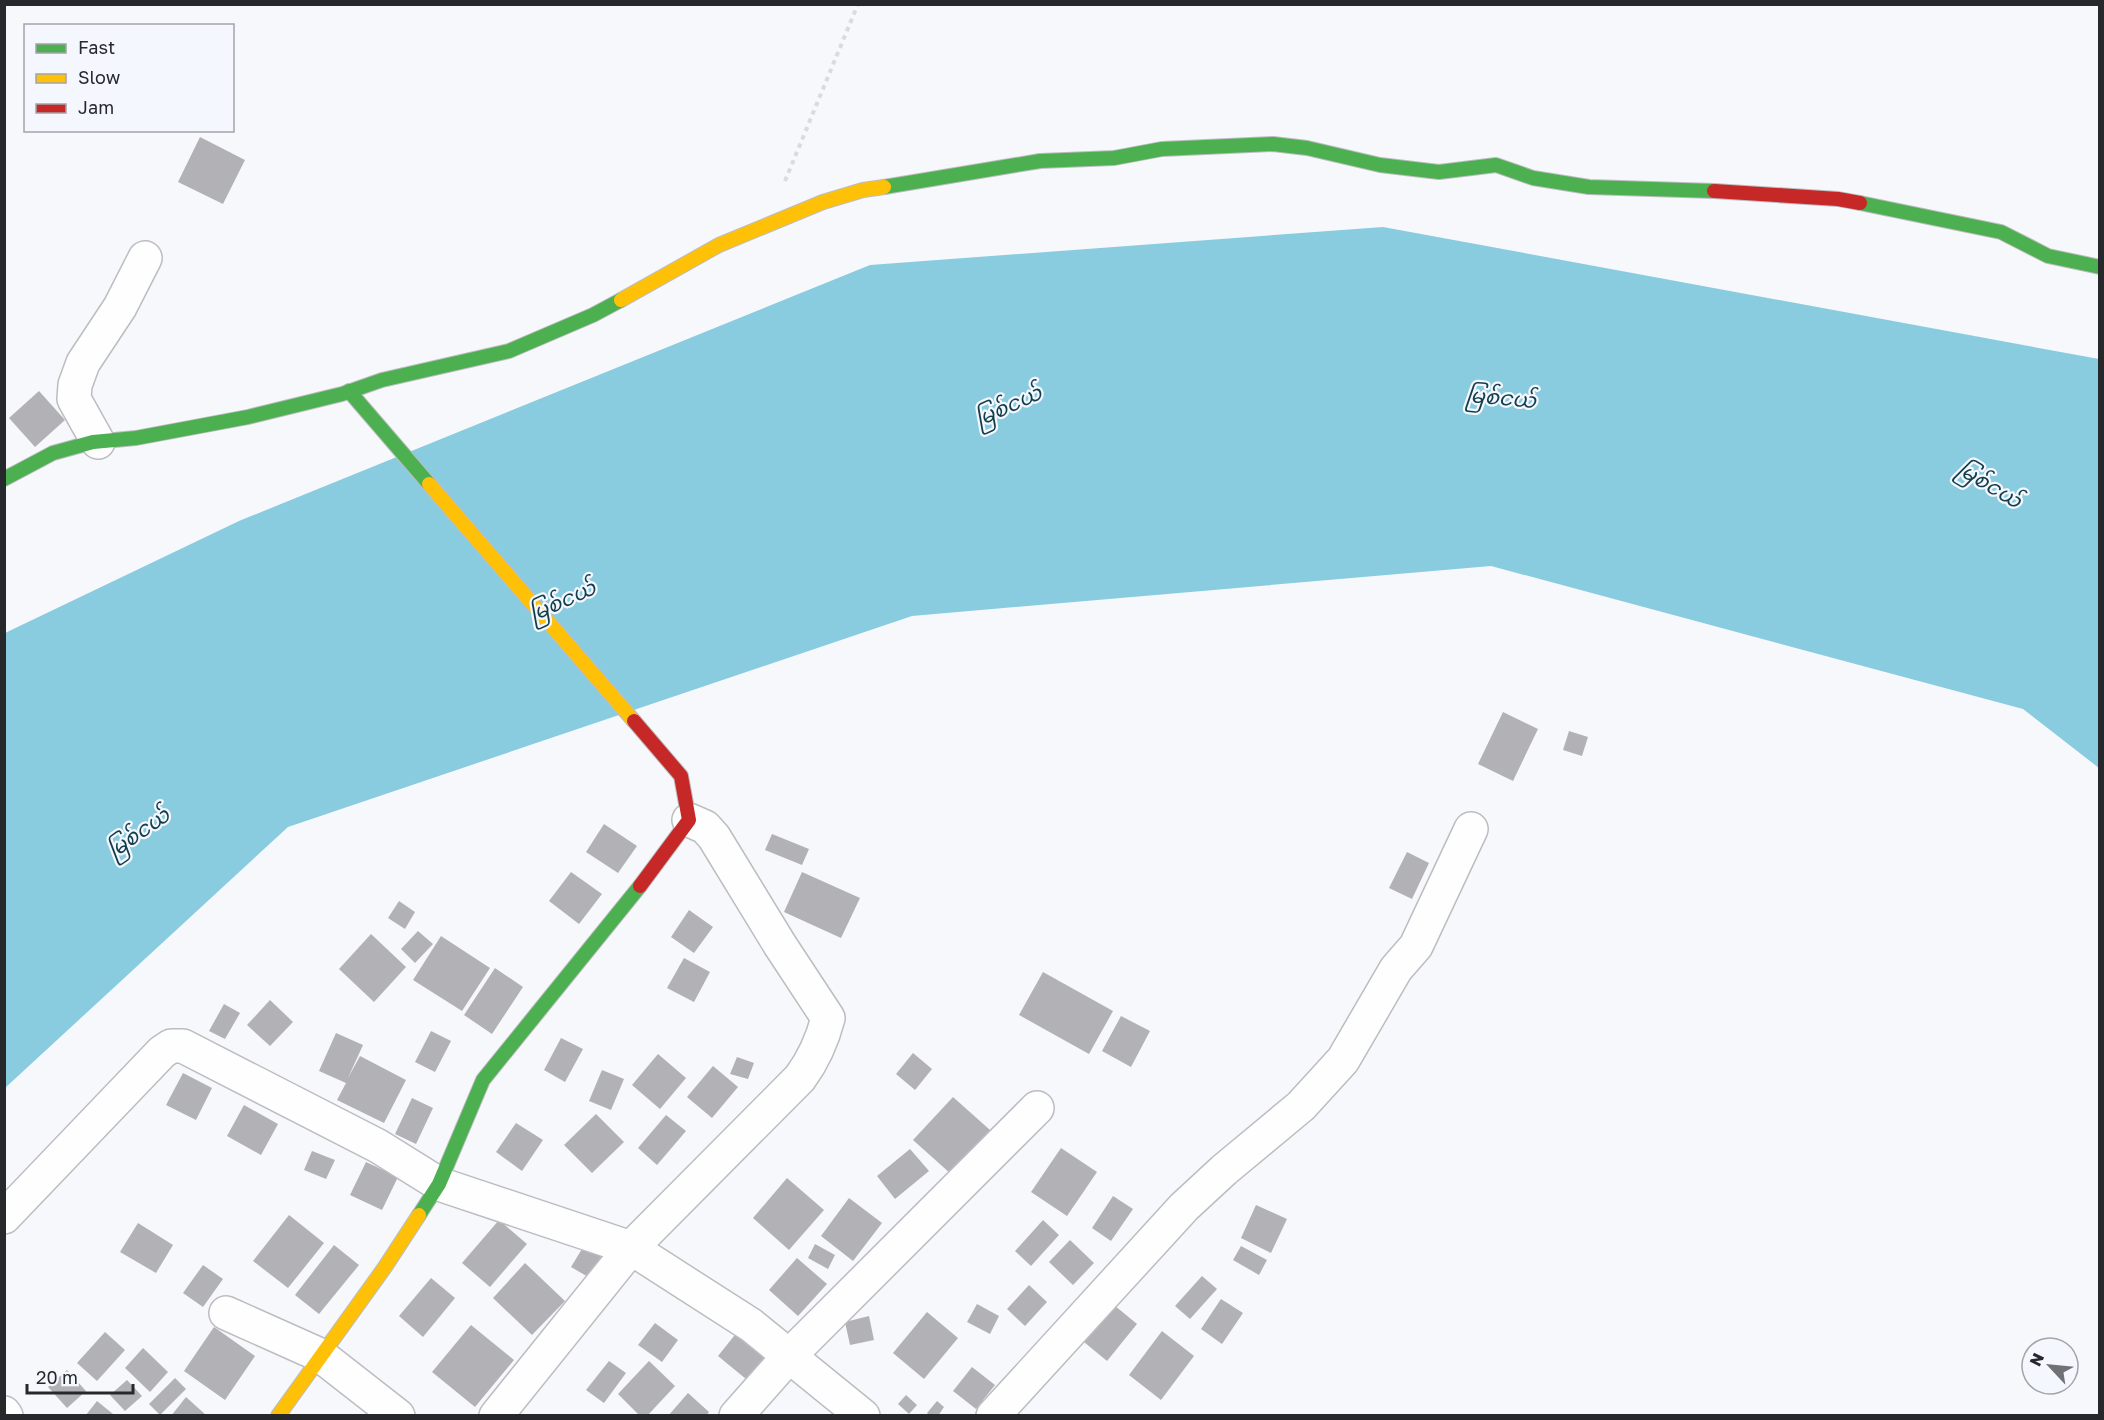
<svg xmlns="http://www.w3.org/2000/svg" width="2104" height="1420" viewBox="0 0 2104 1420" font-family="'Golos Text','Noto Sans Myanmar',sans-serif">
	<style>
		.water { fill: #89cce0 }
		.building { fill: #b2b2b6 }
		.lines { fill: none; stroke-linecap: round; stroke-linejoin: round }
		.street-casing { stroke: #bcbdc0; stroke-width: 36 }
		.fast-casing { stroke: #bcbdc0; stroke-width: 16 }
		.slow-casing { stroke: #bcbdc0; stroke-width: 16 }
		.jam-casing { stroke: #bcbdc0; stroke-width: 16 }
		.path { stroke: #dbdbdd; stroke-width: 4; stroke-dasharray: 4.5 4.5; stroke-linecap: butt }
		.street { stroke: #fefeff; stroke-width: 33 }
		.fast { stroke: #4caf50; stroke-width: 14 }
		.slow { stroke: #ffc107; stroke-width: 14 }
		.jam { stroke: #c62828; stroke-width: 14 }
		.labels { text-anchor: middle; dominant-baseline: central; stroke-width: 4.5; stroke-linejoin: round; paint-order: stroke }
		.water-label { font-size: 21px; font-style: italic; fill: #123e49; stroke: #f5f7fe }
	</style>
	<rect width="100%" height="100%" fill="#f7f8fc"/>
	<polygon class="water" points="1383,227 2099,359 2099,768 2023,709 1491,566 912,616 288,827 5,1088 5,633 239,521 870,265"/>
	<g class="building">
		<polygon points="200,137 245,160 223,204 178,182"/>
		<polygon points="39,391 65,420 35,447 9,418"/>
		<polygon points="1503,712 1538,729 1513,781 1478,764"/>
		<polygon points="1569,731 1588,737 1582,756 1563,750"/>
		<polygon points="604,824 637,846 618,873 586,852"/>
		<polygon points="772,834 809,849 802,865 765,850"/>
		<polygon points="1407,852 1429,863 1412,899 1389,888"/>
		<polygon points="571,872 602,894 579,924 549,901"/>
		<polygon points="802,872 860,898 841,938 784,912"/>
		<polygon points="399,901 415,912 405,929 388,918"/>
		<polygon points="689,910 713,927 694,953 671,937"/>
		<polygon points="418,931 433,944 415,963 401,949"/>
		<polygon points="371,934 406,967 374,1002 339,969"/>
		<polygon points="441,936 490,968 462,1011 413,980"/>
		<polygon points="684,958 710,972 694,1002 667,988"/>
		<polygon points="495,968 523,987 492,1034 464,1015"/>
		<polygon points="1043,972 1113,1011 1089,1054 1019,1015"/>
		<polygon points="270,1000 293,1022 270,1046 247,1025"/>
		<polygon points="224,1004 240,1013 225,1039 209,1031"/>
		<polygon points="1121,1016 1150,1031 1131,1067 1102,1051"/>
		<polygon points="431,1031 451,1041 435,1072 415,1062"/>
		<polygon points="336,1033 363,1045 348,1078 360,1056 406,1080 384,1123 337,1100 346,1083 319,1071"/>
		<polygon points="561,1038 583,1049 565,1082 544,1070"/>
		<polygon points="913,1053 932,1069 915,1090 896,1074"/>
		<polygon points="658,1054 686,1078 660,1109 632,1085"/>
		<polygon points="737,1057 754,1063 748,1079 730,1074"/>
		<polygon points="713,1066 738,1087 712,1118 687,1097"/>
		<polygon points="602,1070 624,1079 611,1110 589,1101"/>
		<polygon points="183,1073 212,1088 196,1120 166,1105"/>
		<polygon points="953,1097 990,1130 951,1174 913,1140"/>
		<polygon points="412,1098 433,1108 416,1144 395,1134"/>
		<polygon points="244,1105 278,1124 261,1155 227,1136"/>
		<polygon points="596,1114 624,1142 592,1173 564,1145"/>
		<polygon points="666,1115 686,1131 657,1165 638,1148"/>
		<polygon points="516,1123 543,1140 522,1171 496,1152"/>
		<polygon points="1061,1148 1097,1172 1067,1216 1031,1192"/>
		<polygon points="910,1149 929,1171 895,1199 877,1176"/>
		<polygon points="312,1151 335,1160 326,1179 304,1170"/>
		<polygon points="366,1162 398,1177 382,1210 350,1195"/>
		<polygon points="787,1178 824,1210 789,1250 753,1218"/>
		<polygon points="1113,1196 1133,1209 1111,1241 1092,1228"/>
		<polygon points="849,1198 882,1223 853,1261 821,1236"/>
		<polygon points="1256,1205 1287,1219 1271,1253 1241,1238"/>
		<polygon points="289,1215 324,1243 288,1288 253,1261"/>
		<polygon points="499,1220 527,1244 490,1287 462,1263"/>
		<polygon points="1043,1220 1059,1235 1031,1266 1015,1251"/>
		<polygon points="138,1223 173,1245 156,1273 120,1252"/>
		<polygon points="1070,1240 1094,1263 1073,1285 1049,1262"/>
		<polygon points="585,1244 604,1255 590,1278 571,1267"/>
		<polygon points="815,1244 835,1255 828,1269 808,1258"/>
		<polygon points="334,1245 359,1265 319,1314 295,1295"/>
		<polygon points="1241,1246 1267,1260 1259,1275 1233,1260"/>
		<polygon points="797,1258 827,1284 798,1316 769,1290"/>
		<polygon points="525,1263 565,1301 532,1335 493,1298"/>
		<polygon points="203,1265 223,1279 203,1307 183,1293"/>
		<polygon points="1202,1276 1217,1289 1190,1319 1175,1306"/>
		<polygon points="431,1278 455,1298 423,1337 399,1316"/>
		<polygon points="1029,1285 1047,1302 1025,1326 1007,1309"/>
		<polygon points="1221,1299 1243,1313 1222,1344 1201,1329"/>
		<polygon points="977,1304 999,1316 990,1334 967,1322"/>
		<polygon points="1114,1305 1137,1324 1107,1361 1084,1342"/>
		<polygon points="927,1312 958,1338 924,1379 893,1353"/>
		<polygon points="869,1316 874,1340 850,1345 845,1322"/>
		<polygon points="655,1323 678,1340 662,1362 638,1345"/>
		<polygon points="471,1325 514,1360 475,1407 432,1372"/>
		<polygon points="214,1327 255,1356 225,1400 184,1371"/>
		<polygon points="738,1331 767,1354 746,1379 718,1356"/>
		<polygon points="1162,1331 1194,1356 1161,1400 1129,1375"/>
		<polygon points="105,1332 125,1350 97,1381 77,1363"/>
		<polygon points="143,1348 168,1372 150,1392 125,1368"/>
		<polygon points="609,1361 626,1373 604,1403 586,1390"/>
		<polygon points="649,1361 675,1386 647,1416 640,1416 618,1394"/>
		<polygon points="972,1367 995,1385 976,1409 953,1391"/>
		<polygon points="67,1370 86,1391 67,1408 48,1387"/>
		<polygon points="175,1378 186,1389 160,1415 149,1404"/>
		<polygon points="127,1380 142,1396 125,1411 110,1395"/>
		<polygon points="688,1393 709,1412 706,1416 668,1416"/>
		<polygon points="906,1395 917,1405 909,1414 898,1404"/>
		<polygon points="186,1397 207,1416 171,1416"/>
		<polygon points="97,1401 113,1414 112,1416 86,1415"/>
		<polygon points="937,1401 944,1407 938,1416 930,1416 927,1413"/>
	</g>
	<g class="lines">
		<g class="street-casing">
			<g id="street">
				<polyline points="98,442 74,399 75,385 83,363 120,307 145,258"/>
				<polyline points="4,1217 162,1052 171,1046 183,1046 378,1146 439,1184 631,1248 751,1325 863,1416"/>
				<polyline points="226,1313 320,1355 398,1416"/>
				<polyline points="4,1413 6,1416"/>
				<path d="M496,1416l135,-168 169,-170c14,-19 22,-37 28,-60l-48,-73 -66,-108 -9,-10 -16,-7"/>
				<polyline points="736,1416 789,1356 1037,1108"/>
				<polyline points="993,1416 1184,1207 1224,1170 1301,1106 1343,1060 1396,969 1416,946 1471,829"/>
			</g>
		</g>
		<g class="fast-casing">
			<g id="fast">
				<polyline points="884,187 1040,161 1114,158 1162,149 1273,144 1307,148 1380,165 1439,172 1496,165 1533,178 1589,187 1714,191"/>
				<polyline points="1860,203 2001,232 2048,256 2100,267"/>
				<polyline points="349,391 429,484"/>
				<polyline points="4,479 53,453 93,442 136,438 248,417 342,394 382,380 509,351 593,315 621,300"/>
				<polyline points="419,1215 439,1184 483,1080 640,886"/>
			</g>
		</g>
		<g class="slow-casing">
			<g id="slow">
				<polyline points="621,300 719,245 823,202 863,190 884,187"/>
				<polyline points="429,484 634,721"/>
				<polyline points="278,1416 385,1267 419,1215"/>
			</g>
		</g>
		<g class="jam-casing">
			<g id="jam">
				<polyline points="1714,191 1838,199 1860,203"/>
				<polyline points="634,721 681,776 689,820 640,886"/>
			</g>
		</g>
		<polyline class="path" points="785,181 858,4"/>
		<use href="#street" class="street"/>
		<use href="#fast" class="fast"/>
		<use href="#slow" class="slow"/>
		<use href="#jam" class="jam"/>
	</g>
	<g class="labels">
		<g class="water-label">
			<text transform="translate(1501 397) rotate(5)">မြစ်ငယ်</text>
			<text transform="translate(1008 405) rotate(-24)">မြစ်ငယ်</text>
			<text transform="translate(1990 484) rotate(31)">မြစ်ငယ်</text>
			<text transform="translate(562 600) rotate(-24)">မြစ်ငယ်</text>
			<text transform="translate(138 832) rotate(-35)">မြစ်ငယ်</text>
		</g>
	</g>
	<rect width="2104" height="1420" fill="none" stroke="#27282b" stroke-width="12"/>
	<rect x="24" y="24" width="210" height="108" fill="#f5f7fe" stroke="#a3a4aa" stroke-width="1.5"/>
	<rect x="36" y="44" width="30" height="9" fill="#4caf50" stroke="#a3a4aa" stroke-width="1.5"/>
	<text x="78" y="54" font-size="18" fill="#27282b">Fast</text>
	<rect x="36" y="74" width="30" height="9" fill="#ffc107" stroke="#a3a4aa" stroke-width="1.5"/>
	<text x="78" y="84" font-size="18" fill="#27282b">Slow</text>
	<rect x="36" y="104" width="30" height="9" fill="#c62828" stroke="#a3a4aa" stroke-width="1.5"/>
	<text x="78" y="114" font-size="18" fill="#27282b">Jam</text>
	<g transform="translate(2050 1366) rotate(296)"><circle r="28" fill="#f5f7fe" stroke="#a3a4aa" stroke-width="1.5"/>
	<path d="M0-4.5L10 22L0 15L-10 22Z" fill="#707174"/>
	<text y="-9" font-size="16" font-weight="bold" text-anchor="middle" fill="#27282b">N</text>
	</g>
	<path d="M27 1384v9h106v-9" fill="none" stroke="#27282b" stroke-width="3"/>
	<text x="36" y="1384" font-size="18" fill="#27282b" stroke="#f5f7fe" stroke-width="4.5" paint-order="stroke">20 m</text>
</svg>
